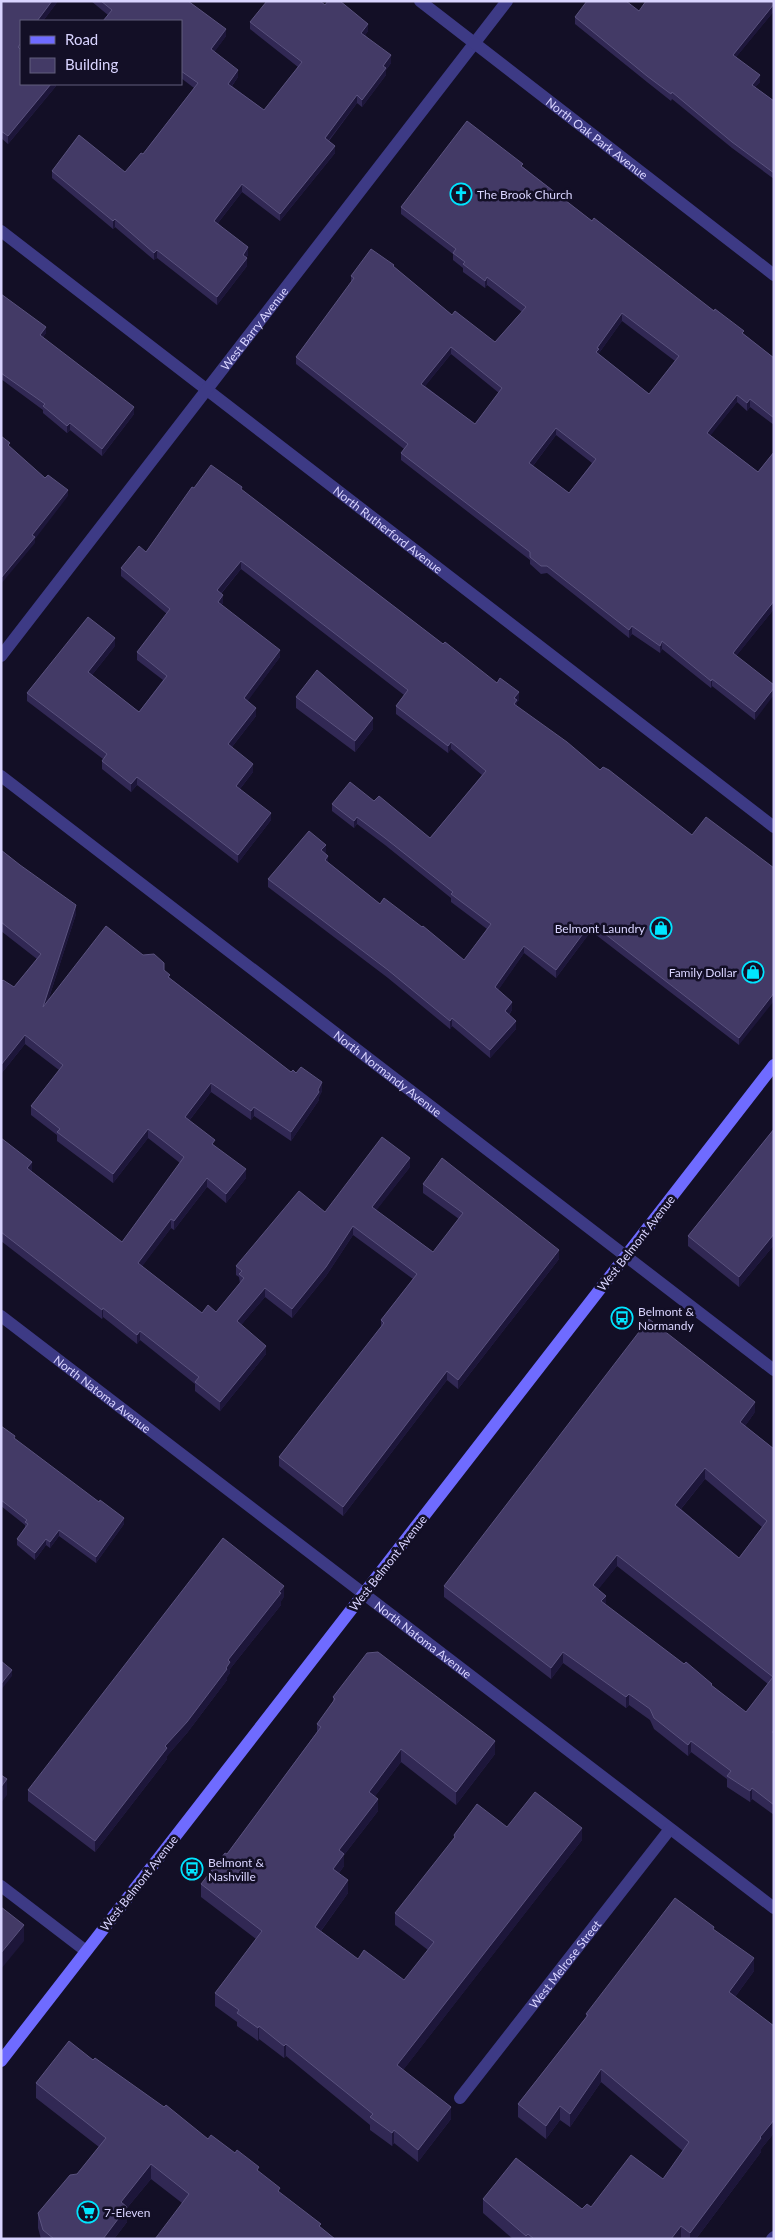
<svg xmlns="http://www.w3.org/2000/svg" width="775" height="2240" viewBox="0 0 775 2240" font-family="Lato,sans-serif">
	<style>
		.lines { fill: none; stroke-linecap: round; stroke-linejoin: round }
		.minor { stroke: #3d3a85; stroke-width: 12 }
		.tertiary { stroke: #3d3a85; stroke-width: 12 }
		.secondary { stroke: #6f6bff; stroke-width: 12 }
		.wall { fill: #312854; fill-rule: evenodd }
		.shaded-wall { fill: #1d163a }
		.building { fill: #433a66; stroke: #5a527e; fill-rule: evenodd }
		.labels { text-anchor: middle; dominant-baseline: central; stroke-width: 5; stroke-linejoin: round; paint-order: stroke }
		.street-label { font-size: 12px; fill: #d9d4ff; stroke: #130f26 }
		.poi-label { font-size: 12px; fill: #d9d4ff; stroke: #130f26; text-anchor: start }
	</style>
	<rect width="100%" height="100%" fill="#130f26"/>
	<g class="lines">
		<g class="minor">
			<path id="s1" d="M1,231l773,596"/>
			<path id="s2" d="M1,656l506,-655"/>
			<path id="s3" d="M1,776l773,594"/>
			<path id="s4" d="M1,1316l773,592"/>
			<polyline points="1,1886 86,1951"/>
			<path id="s5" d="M460,2098l210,-269"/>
			<polyline points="772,2239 774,2237"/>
		</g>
		<path class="tertiary" id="s6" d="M420,1l354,274"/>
		<polyline class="secondary" points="1,2061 774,1065"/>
	</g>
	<g class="wall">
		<polygon points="1,1 58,1 43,21 21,21 21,84 56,84 56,86 8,144 1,138"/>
		<polygon points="91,1 188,1 226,36 214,52 238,77 232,86 264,110 298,67 250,29 250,22 325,5 368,31 365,35 391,63 386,70 386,75 362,107 357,103 329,141 335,153 280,221 242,192 218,223 248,255 246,258 247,266 217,305 157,258 154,260 115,227 113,229 52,178 52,171 125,172 143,154 194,88 181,78 181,21 108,15"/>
		<polygon points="774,1 774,11 736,57 760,82 755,87 774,101 774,179 732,148 672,99 671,101 647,82 575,24 575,17 639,11"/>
		<path d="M523,167l69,54 152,113 30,24v67l-24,-18 -3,4 -10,-9 -27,33 48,37 16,-20v157l-38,47 38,29 -19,35 -43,-34 -1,2 -49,-39 -2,4 -28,-19 -3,4 -82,-65 -6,1 -11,-10v-4l-129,-100v-7l3,-4 -108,-85v-7l55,-74v-7l43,-9 58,48 43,27 27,-30 -35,-27 -2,3 -22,-16v-4l-10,-8v-6l-52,-40v-7zM622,321l53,40 -26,33 -50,-40v-1zM451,354l48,39 -24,31 -50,-38zM556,435l36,28 -23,30 -36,-27z"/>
		<polygon points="1,294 46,333 43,337 134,414 102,456 70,430 67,433 43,413 43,410 1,379"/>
		<polygon points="194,488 242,490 443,644 519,700 517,702 517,706 600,770 692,835 774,868 739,1045 591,931 556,978 524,953 498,990 512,1010 509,1015 516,1029 490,1058 452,1026 450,1029 388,978 268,887 268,879 326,852 325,853 328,862 380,904 464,960 487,929 451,902 451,898 385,845 357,824 354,828 332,811 332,804 374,801 430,838 482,775 451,749 448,753 396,714 396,706 404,695 241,569 221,594 223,603 221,605 280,657 247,701 256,716 232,747 253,772 240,789 271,820 238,863 137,785 131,792 102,769 102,761 103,759 27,701 27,693 115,646 92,675 139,712 163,680 137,660 137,652 167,614 121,576 121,568 146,552"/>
		<polygon points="296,697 373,729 355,752 296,708"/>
		<polygon points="1,850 76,914 48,1001 143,955 164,970 170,978 291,1072 322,1091 319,1097 319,1100 291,1141 254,1116 251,1120 211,1092 189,1121 215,1146 246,1178 226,1203 207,1187 174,1230 171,1228 142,1266 202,1313 216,1312 240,1283 239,1277 236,1275 236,1266 325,1212 410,1167 376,1210 433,1252 459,1219 423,1193 423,1184 559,1259 458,1389 447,1380 343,1516 279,1466 279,1457 381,1327 381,1320 413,1279 353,1235 326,1276 292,1318 265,1297 241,1325 266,1354 220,1411 195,1391 195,1384 140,1340 137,1344 103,1317 102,1319 1,1241 1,1138 32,1171 31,1171 122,1242 180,1163 148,1138 113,1183 57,1141 57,1135 31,1115 31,1106 59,1070 25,1044 1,1074 1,980 14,987 37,959 1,931"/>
		<polygon points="774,1129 774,1245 739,1287 688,1246 688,1236"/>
		<path d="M755,1412l-10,14 29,23v366l-22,-16 -2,3 -23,-15v-8l-36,-27 -3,4 -34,-27 -4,-9 -21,-15 -3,3 -63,-45 -12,16 -107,-82v-11zM705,1479l57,48 -23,31 -58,-49zM617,1566l151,118 -22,28 -140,-107 -8,-16z"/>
		<polygon points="1,1426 15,1439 124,1524 96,1563 59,1536 50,1548 46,1545 35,1560 17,1545 17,1539 25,1527 25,1525 1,1506"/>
		<polygon points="284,1597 281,1601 281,1605 230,1669 230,1673 227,1677 227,1680 187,1733 167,1756 167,1759 95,1852 28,1801 28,1790"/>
		<polygon points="333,1697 495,1754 456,1805 401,1762 375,1796 378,1811 344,1855 344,1866 339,1873 348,1893 321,1931 358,1959 404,1980 428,1950 395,1925 395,1913 454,1839 454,1835 507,1827 582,1840 403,2070 451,2119 418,2162 394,2143 392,2146 370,2130 370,2125 286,2056 284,2058 259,2039 258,2041 237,2026 237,2022 215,2006 215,1993 256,1939 201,1897 201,1884 227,1854 317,1732 317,1724 333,1702"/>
		<polygon points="714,1930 754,1971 735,1997 774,2026 774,2133 761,2149 761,2152 696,2239 513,2239 483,2213 483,2199 582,2209 591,2207 663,2179 683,2151 601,2082 570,2127 560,2120 546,2139 518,2117 518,2104 586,2017 586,2014"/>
		<polygon points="93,2060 208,2139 259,2167 182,2203 151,2179 127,2208 127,2222 114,2239 41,2239 38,2228 38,2213 77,2174 99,2147 36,2098 36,2083"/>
	</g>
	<g class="shaded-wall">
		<polygon points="52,1 58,1 43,21 37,21"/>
		<polygon points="774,4 774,11 733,61 733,55"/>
		<polygon points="368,24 368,31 361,40 361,33"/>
		<polygon points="226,29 226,36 211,57 211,49"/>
		<polygon points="391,55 391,63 386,70 386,75 362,107 362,100 383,66"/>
		<polygon points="238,70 238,77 228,91 228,84"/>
		<polygon points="760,75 760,82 752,91 752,85"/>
		<polygon points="51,84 56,84 56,86 8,144 8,136"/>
		<polygon points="357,95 357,103 325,145 325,138"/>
		<polygon points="335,146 335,153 280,221 280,214"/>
		<polygon points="242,184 242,192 214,228 214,221"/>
		<polygon points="115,219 115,227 113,229 113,221"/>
		<polygon points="248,247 248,255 243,263 243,255"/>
		<polygon points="157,250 157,258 154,260 154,253"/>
		<polygon points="247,258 247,266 217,305 217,297"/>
		<polygon points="487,277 487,285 485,288 485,281"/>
		<polygon points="622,313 622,321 599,353 599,357 596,352 597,348"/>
		<polygon points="46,327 46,333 40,341 40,335"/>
		<polygon points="451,347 451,354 421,391 421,384"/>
		<polygon points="737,395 737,402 707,440 707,433"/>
		<polygon points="750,399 750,407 747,411 747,403"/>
		<polygon points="134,407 134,414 102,456 102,449"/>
		<polygon points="70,423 70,430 67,433 67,426"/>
		<polygon points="556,428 556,435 529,471 529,463"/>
		<polygon points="68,490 68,496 35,539 35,543 1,584 1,578 32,535"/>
		<polygon points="241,561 241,569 217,598 217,590"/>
		<polygon points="223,595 223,603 218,610 218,602"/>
		<polygon points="774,601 774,609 733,660 733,653"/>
		<polygon points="632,626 632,634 629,638 629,630"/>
		<polygon points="115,638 115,646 88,680 88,672"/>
		<polygon points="662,641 662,649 660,653 660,646"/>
		<polygon points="280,650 280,657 244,706 244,698"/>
		<polygon points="712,679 712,686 711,688 711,681"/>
		<polygon points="774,688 774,695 755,720 755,712"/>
		<polygon points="519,692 519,700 517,702 517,707 514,712 514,698"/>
		<polygon points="256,708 256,716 228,752 228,744"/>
		<polygon points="373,718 373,729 355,752 355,741"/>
		<polygon points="451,742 451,749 448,753 448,746"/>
		<polygon points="253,764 253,772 236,794 236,786"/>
		<polygon points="137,777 137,785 131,792 131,784"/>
		<polygon points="271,813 271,820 238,863 238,855"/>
		<polygon points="357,817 357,824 354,828 354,821"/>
		<polygon points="326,845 326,852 321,858 321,850"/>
		<polygon points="328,856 328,863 325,860"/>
		<polygon points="76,905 76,914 43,1016 43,1007"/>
		<polygon points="591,923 591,931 556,978 556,970"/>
		<polygon points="524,946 524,953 495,995 495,987"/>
		<polygon points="774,993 774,1001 739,1045 739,1038"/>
		<polygon points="512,1002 512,1010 505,1019 505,1011"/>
		<polygon points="452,1018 452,1026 450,1029 450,1021"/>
		<polygon points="516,1021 516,1029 490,1058 490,1050"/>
		<polygon points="25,1035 25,1044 1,1074 1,1065"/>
		<polygon points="322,1082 322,1091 319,1097 319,1100 291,1141 291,1132"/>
		<polygon points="211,1083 211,1092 185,1126 185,1117"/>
		<polygon points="254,1107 254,1116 251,1120 251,1111"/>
		<polygon points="148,1129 148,1138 113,1183 113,1174"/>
		<polygon points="410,1158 410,1167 372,1216 372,1207"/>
		<polygon points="32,1162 32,1171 27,1177 27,1168"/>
		<polygon points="246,1169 246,1178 226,1203 226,1194"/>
		<polygon points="207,1178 207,1187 174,1230 174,1221"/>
		<polygon points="171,1219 171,1228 138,1272 138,1263"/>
		<polygon points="353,1226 353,1235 326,1276 292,1318 292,1309"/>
		<polygon points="774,1234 774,1245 739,1287 739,1277"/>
		<polygon points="559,1250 559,1259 458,1389 458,1380"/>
		<polygon points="265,1288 265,1297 237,1330 237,1321"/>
		<polygon points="103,1308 103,1317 102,1319 102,1310"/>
		<polygon points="140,1331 140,1340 137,1344 137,1335"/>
		<polygon points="266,1346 266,1354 220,1411 220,1402"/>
		<polygon points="447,1371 447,1380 343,1516 343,1507"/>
		<polygon points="755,1402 755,1412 740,1433 740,1422"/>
		<polygon points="705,1468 705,1479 675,1516 675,1505"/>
		<polygon points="124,1518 124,1524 96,1563 96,1557"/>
		<polygon points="59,1530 59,1536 50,1548 50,1542"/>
		<polygon points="46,1539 46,1545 35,1560 35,1553"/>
		<polygon points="617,1555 617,1566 593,1596 593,1585"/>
		<polygon points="284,1586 284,1597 281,1601 281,1605 230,1669 230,1673 227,1677 227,1680 187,1733 167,1756 167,1759 95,1852 95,1841 165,1746 226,1668 228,1660"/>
		<polygon points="606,1596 606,1606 601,1601"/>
		<polygon points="563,1652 563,1663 551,1679 551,1668"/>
		<polygon points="12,1670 12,1676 1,1690 1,1684"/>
		<polygon points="629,1694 629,1705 626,1708 626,1697"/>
		<polygon points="495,1741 495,1754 456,1805 456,1792"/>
		<polygon points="691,1741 691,1752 688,1756 688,1745"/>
		<polygon points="401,1749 401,1762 369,1804 369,1792"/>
		<polygon points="7,1779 7,1795 1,1803 1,1787"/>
		<polygon points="752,1788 752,1799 750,1802 750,1791"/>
		<polygon points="378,1799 378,1811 344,1855 344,1866 333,1881 333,1869 339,1850"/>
		<polygon points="582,1828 582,1840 397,2078 397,2065"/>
		<polygon points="348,1880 348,1893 315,1939 315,1927"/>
		<polygon points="24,1925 24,1941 1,1969 1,1953"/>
		<polygon points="754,1958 754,1971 729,2005 729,1992"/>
		<polygon points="259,2026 259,2039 258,2041 258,2028"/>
		<polygon points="286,2044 286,2056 284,2058 284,2046"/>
		<polygon points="601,2069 601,2082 570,2127 570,2114"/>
		<polygon points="560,2106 560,2120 546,2139 546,2126"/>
		<polygon points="451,2107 451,2119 418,2162 418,2150"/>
		<polygon points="774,2120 774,2133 761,2149 761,2152 696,2239 690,2239 690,2233 760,2137"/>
		<polygon points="394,2130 394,2143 392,2146 392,2133"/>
		<polygon points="151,2164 151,2179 127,2208 127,2222 114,2239 103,2239 121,2202"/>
		<polygon points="681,2226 681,2239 671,2239"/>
	</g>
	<g class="building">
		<polygon points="1,1 52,1 37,21 21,21 21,43 18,47 21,50 21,84 51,84 8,136 1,131"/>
		<polygon points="101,1 188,1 226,29 211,49 238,70 228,84 264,110 302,62 250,22 267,1 320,1 325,5 328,1 340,1 368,24 361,33 391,55 383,66 386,68 362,100 357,95 325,138 335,146 280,214 242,184 214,221 248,247 243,255 247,258 217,297 157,250 154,253 115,219 113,221 52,171 79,135 125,172 141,153 143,154 198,83 181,71 181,21 103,21 112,10"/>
		<polygon points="587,1 626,1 639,11 646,1 774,1 774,4 733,55 760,75 752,85 774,101 774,173 732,142 672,92 671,94 647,76 575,17"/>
		<path d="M467,121l56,43 -2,2 71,55 2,-3 120,93 1,-2 29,22 -2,2 32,25v60l-24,-19 -3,4 -10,-8 -30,38 51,39 16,-20v149l-41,52 41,32v3l-19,24 -43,-33 -1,2 -49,-40 -2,5 -28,-20 -3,4 -82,-64h-6l-11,-9v-5l-129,-99 7,-9 -112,-87 58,-79 -3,-2 20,-27 23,16 -1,1 59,49 3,-4 40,31 31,-35 -39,-30 -2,4 -22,-17 2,-2 -12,-9 3,-4 -55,-42zM622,313l57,43 -30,38 -53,-42 3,-3 -2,-1zM451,347l51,41 -27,36 -54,-40zM556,428l40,31 -27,34 -40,-30z"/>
		<polygon points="1,294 46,327 40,335 134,407 102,449 70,423 67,426 43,406 45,404 1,373"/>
		<polygon points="1,436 10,443 8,445 45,478 48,475 68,490 32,535 35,537 1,578"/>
		<polygon points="211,465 242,487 241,489 443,644 445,642 497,683 500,678 519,692 514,698 517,700 514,704 567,742 600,770 603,767 609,770 692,835 706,817 774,868 774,993 739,1038 591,923 556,970 524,946 495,987 512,1002 505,1011 516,1021 490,1050 452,1018 450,1021 388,970 268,879 309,831 326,845 321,850 328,856 325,860 380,904 384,898 422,927 423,926 464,960 491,924 451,894 453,892 385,838 357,817 354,821 332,804 350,782 374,801 379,796 430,838 486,771 451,742 448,746 396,706 408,690 241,561 217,590 223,595 218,602 280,650 244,698 256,708 228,744 253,764 236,786 271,813 238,855 137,777 131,784 102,761 107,754 27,693 88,617 115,638 88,672 139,712 167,676 137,652 170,609 121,568 139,546 146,552 192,487 194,488"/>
		<polygon points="317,670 373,718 355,741 296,697"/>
		<polygon points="1,850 20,865 76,905 43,1007 106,926 143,955 154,954 164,963 164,970 170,975 168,977 291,1072 293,1070 296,1073 301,1067 322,1082 318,1090 319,1092 291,1132 254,1107 251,1111 211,1083 185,1117 215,1140 212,1144 246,1169 226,1194 207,1178 174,1221 171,1219 138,1263 202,1313 208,1305 216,1312 244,1278 239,1274 242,1271 236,1266 299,1191 325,1212 382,1137 410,1158 372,1207 433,1252 463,1213 423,1184 442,1158 559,1250 458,1380 447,1371 343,1507 279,1457 384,1323 381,1320 417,1274 353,1226 326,1267 292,1309 265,1288 237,1321 266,1346 220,1402 195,1382 199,1377 140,1331 137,1335 103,1308 102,1310 1,1232 1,1138 32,1162 27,1168 122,1242 184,1157 148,1129 113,1174 57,1132 60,1129 31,1106 63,1065 25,1035 1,1065 1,980 2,981 3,980 14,987 41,954 1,922"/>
		<polygon points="774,1129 774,1234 739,1277 688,1236"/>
		<path d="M649,1319l106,83 -15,20 34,27v282l-2,1 2,1v72l-22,-17 -2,3 -23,-15 4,-5 -40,-30 -3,4 -34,-27 -4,-9 -21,-15 -3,3 -63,-45 -12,16 -107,-82zM705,1468l62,53 -28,37 -64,-53zM617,1555l156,122 -27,35 -35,-27 1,-1 -26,-22 -2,2 -83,-63 5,-5 -13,-11z"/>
		<polygon points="1,1426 15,1436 14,1438 99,1502 100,1500 124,1518 96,1557 59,1530 50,1542 46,1539 35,1553 17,1539 28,1524 25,1522 27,1520 1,1500"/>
		<polygon points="223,1538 284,1586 279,1592 281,1593 228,1660 230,1662 226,1668 227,1669 187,1722 165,1746 167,1748 95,1841 28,1790"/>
		<polygon points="378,1652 495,1741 456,1792 401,1749 369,1792 378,1799 339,1850 344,1854 333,1869 348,1880 315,1927 358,1959 364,1950 404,1980 434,1942 395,1913 455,1837 454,1835 477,1804 507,1827 535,1792 582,1828 397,2065 451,2107 418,2150 394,2130 392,2133 370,2117 373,2114 286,2044 284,2046 259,2026 258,2028 237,2013 239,2010 215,1993 262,1931 201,1884 225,1853 227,1854 321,1727 317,1724 335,1699 333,1697 367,1653"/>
		<polygon points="1,1661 12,1670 1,1684"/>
		<polygon points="1,1775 7,1779 1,1787"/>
		<polygon points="675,1898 714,1927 713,1929 754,1958 729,1992 774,2026 774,2120 760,2137 761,2138 690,2233 681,2226 671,2239 534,2239 528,2234 526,2236 483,2199 516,2158 582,2209 587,2204 591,2207 631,2155 663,2179 689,2142 601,2069 570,2114 560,2106 546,2126 518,2104 588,2015 586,2014"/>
		<polygon points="1,1907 24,1925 1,1953"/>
		<polygon points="69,2041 93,2060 95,2058 164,2107 166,2105 208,2139 211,2135 235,2153 237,2150 259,2167 257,2170 280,2188 278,2191 321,2224 319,2226 335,2239 155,2239 189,2194 151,2164 121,2202 127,2207 103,2239 54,2239 43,2230 38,2213 70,2175 77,2174 106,2138 36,2083"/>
	</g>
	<defs>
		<g id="church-ring" transform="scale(1.125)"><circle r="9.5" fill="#130f26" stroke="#00e5ff" stroke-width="1.5"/><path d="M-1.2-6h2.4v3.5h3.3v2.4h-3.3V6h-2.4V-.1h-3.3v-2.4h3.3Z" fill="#00e5ff"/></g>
		<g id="shop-ring" transform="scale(1.125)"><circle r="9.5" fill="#130f26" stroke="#00e5ff" stroke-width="1.5"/><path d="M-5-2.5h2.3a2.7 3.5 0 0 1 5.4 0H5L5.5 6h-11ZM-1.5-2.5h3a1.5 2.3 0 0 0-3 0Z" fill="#00e5ff"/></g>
		<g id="bus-ring" transform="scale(1.125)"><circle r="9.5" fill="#130f26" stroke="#00e5ff" stroke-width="1.5"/><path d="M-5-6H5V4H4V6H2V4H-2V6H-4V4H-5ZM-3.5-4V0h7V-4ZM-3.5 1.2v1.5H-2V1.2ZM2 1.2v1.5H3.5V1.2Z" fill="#00e5ff"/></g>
		<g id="supermarket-ring" transform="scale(1.125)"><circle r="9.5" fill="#130f26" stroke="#00e5ff" stroke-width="1.5"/><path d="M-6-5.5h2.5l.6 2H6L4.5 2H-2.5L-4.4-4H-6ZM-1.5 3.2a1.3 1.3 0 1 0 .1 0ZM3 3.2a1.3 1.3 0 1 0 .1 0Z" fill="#00e5ff"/></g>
	</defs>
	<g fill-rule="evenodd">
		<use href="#church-ring" x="461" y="194"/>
		<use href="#shop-ring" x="661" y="928"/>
		<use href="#shop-ring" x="753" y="972"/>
		<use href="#bus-ring" x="622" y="1318"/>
		<use href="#bus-ring" x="192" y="1869"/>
		<use href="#supermarket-ring" x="88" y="2212"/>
	</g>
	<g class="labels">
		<g class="street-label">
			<text stroke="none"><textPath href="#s6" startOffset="224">North Oak Park Avenue</textPath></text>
			<text stroke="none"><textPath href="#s2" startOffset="414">West Barry Avenue</textPath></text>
			<text stroke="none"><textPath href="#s1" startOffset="489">North Rutherford Avenue</textPath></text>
			<text stroke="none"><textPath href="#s3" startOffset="488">North Normandy Avenue</textPath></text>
			<text transform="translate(636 1243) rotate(-52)">West Belmont Avenue</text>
			<text stroke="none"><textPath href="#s4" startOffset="128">North Natoma Avenue</textPath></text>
			<text transform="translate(388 1563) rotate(-52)">West Belmont Avenue</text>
			<text stroke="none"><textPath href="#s4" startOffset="532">North Natoma Avenue</textPath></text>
			<text transform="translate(139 1883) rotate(-52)">West Belmont Avenue</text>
			<text stroke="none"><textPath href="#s5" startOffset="170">West Melrose Street</textPath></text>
		</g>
		<g class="poi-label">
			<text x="477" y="194">The Brook Church</text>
			<text x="645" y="928" text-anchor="end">Belmont Laundry</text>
			<text x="737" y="972" text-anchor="end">Family Dollar</text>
			<text x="638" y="1311">Belmont &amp;<tspan x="638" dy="14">Normandy</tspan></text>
			<text x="208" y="1862">Belmont &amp;<tspan x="208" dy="14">Nashville</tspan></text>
			<text x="104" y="2212">7-Eleven</text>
		</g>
	</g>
	<rect width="775" height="2240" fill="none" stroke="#d9d4ff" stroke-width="5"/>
	<rect x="20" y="20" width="162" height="65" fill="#130f26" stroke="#625e7d"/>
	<rect x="30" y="36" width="25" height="8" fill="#6f6bff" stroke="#625e7d"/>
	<text x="65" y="45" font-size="15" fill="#d9d4ff">Road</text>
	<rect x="30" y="58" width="25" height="15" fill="#433a66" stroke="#625e7d"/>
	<text x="65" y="70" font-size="15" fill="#d9d4ff">Building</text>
</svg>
